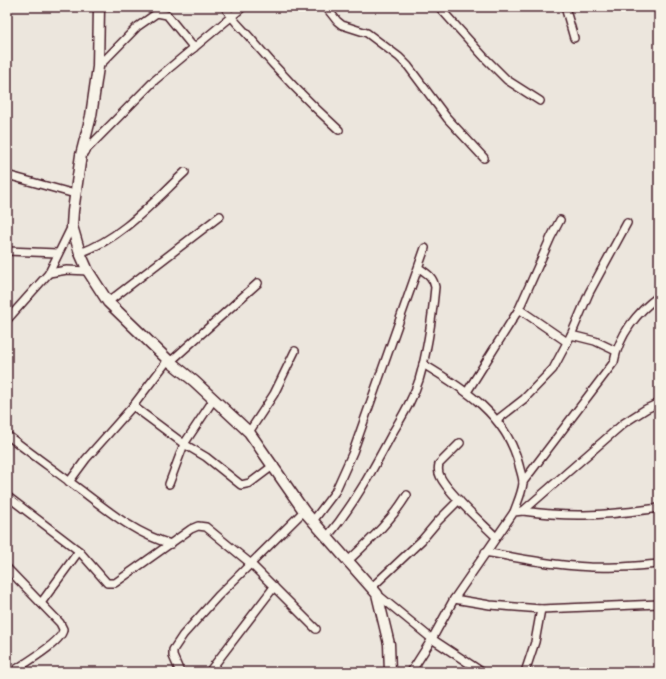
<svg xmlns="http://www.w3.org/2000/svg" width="666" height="679" viewBox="0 0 666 679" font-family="'Patrick Hand',sans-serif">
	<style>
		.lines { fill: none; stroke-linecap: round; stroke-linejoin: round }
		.street-casing { stroke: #4a1f2b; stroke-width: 10 }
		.secondary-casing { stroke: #4a1f2b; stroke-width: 13 }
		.street { stroke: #f7f3e8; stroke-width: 7 }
		.secondary { stroke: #f7f3e8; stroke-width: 10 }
	</style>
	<rect width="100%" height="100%" fill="#ece6dd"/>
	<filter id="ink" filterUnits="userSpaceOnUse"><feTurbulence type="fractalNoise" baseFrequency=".025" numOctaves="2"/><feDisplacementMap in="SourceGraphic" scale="8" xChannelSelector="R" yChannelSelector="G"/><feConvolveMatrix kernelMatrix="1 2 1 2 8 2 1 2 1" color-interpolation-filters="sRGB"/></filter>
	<g filter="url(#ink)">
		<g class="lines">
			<g class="street-casing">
				<g id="street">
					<path d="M225,7c7,13 18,22 27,33 27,32 56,62 87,90"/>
					<polyline points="326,7 337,21 342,25 367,33 399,57 408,66 447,118 484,158"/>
					<polyline points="439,7 485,58 507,80 540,101"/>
					<polyline points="565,7 574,38"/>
					<polyline points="98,67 137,27 157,13 167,15 194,48"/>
					<polyline points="82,154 155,80 243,7"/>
					<polyline points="7,175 75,194"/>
					<polyline points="7,251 57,253"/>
					<path d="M80,253c42,-15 73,-51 105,-81"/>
					<polyline points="49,273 67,270 88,271"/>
					<polyline points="108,302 220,216"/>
					<polyline points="519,309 567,342"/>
					<polyline points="7,320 49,273 72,226"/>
					<polyline points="571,335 595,341 616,351"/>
					<polyline points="170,362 258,283"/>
					<path d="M423,364c40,24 84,51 96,101 1,5 4,12 4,18 -1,10 -6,20 -9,29"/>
					<polyline points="467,392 519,309 551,237 560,220"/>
					<polyline points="133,406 184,444 206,457 241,485 250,483 274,465"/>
					<polyline points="497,420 524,399 553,369 571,335 589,293 627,223"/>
					<polyline points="249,432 274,394 295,351"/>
					<path d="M7,435c23,18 47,35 71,53 29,22 57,46 93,56"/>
					<path d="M460,443l-21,21c-1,4 -1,8 1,12 7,16 42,47 56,61"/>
					<polyline points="69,482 86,459 133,406 168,360"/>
					<path d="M523,482l91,-120c5,-27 23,-50 45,-66"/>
					<polyline points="169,484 184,444 214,399"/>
					<polyline points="7,496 79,551 107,583 115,583 191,529 198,526 206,527 250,563 316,629"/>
					<path d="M523,511c50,7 86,4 136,-3"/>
					<polyline points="313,521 335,492 353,452 425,248"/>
					<path d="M327,537c27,-32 46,-68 66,-105 10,-17 20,-33 26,-52 9,-31 13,-61 16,-93 -2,-10 -7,-13 -16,-19"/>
					<path d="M485,552c43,8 87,17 131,15 14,0 29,-2 43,-3"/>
					<path d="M347,562c22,-21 44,-41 60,-67"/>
					<path d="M7,568l53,55c1,2 2,4 3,6 1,12 -41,36 -51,43"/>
					<polyline points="371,588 422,540 438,521 459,500"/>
					<polyline points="377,594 432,639 454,599 514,512 523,511 624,423 646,409 659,403"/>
					<polyline points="454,599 490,605 541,609 659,604"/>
					<polyline points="41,603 79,551"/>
					<polyline points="180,672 173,656 173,650 183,635 218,596 304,511"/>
					<polyline points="209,672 274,587"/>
					<polyline points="411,672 432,639 482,672"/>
					<polyline points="525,672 535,642 541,609"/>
				</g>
			</g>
			<g class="secondary-casing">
				<polyline id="secondary" points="99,7 98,67 91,116 81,155 73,211 72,226 80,253 88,271 108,302 168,360 194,381 249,432 304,511 377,594 389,644 390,672"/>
			</g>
			<use href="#street" class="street"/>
			<use href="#secondary" class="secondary"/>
		</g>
	</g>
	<rect width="666" height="679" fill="none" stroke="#f7f3e8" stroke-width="24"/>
	<rect x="12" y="12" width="642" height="655" fill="none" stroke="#4a1f2b" stroke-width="1.5" filter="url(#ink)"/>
</svg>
